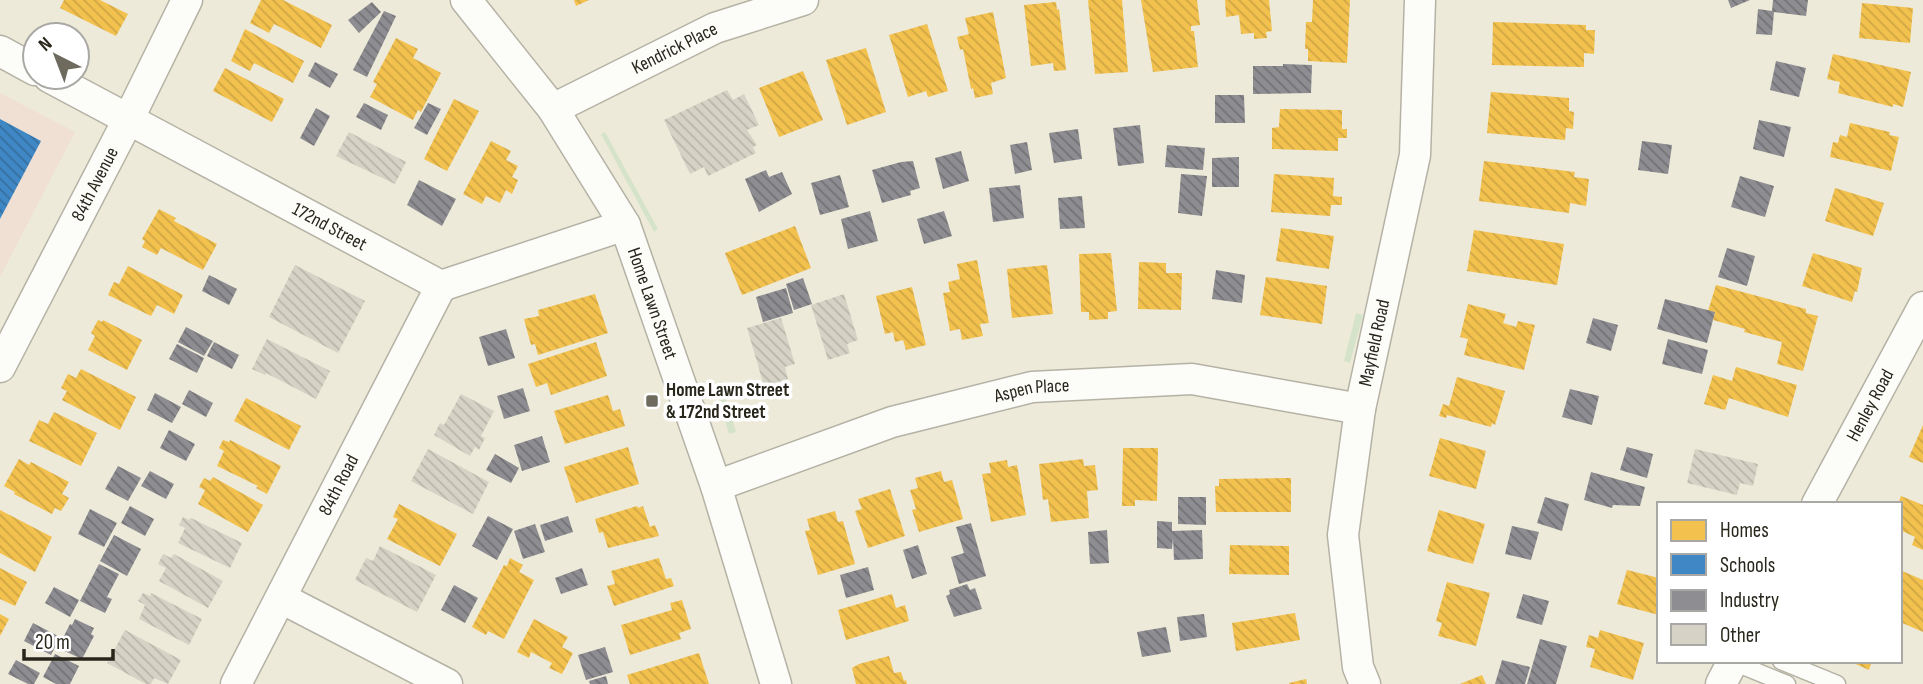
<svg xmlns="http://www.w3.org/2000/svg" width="1923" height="684" viewBox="0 0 1923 684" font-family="'Sofia Sans Condensed',sans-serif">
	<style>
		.education { fill: #efe0d3 }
		.grass { fill: #d5e3cb }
		.homes { fill: url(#homes-back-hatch) }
		.schools { fill: url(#schools-back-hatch) }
		.industry { fill: url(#industry-back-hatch) }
		.building { fill: url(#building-back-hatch) }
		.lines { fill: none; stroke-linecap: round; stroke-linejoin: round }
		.lane-casing { stroke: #b5b2a5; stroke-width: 19 }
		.street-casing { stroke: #b5b2a5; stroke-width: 33 }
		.lane { stroke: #fcfcf9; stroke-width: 16 }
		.street { stroke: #fcfcf9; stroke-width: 30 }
		.poi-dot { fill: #6e6b5e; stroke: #fff; stroke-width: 2.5 }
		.labels { text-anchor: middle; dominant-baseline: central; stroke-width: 7; stroke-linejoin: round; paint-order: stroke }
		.street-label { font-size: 19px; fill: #29261b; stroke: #fff }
		.poi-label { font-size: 19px; font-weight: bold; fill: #29261b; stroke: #fff; text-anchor: start }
	</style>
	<defs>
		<pattern id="homes-back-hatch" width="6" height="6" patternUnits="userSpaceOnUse" patternTransform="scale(1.75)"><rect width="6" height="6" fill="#f2c14e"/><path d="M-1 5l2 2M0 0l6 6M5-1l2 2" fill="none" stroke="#d0a644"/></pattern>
		<pattern id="schools-back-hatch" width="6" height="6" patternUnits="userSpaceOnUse" patternTransform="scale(1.75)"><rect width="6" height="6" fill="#3f88c5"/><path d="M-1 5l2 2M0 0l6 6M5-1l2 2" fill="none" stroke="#356f9f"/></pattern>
		<pattern id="industry-back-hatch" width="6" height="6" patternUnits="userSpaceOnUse" patternTransform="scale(1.75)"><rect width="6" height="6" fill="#8d8d92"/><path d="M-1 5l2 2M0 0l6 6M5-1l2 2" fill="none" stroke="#737376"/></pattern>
		<pattern id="building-back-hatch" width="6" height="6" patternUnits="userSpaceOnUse" patternTransform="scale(1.75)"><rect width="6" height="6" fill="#d6d3c6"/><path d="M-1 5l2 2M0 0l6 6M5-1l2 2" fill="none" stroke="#b8b5aa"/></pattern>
	</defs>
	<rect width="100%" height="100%" fill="#eeead9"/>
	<polygon class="education" points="0,93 75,132 0,277"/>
	<g class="grass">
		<polygon points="605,132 658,229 654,232 601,134"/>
		<polygon points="1356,313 1363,315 1350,363 1344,361"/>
		<polygon points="721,381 736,432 729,434 714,384"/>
	</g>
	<g class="homes">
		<polygon points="64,0 100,0 128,14 116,36 60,8"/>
		<polygon points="261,0 283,0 332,25 321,48 274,24 269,33 250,23"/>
		<polygon points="574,0 589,0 576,6"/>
		<polygon points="1088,0 1122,0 1128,72 1095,74"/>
		<polygon points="1141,0 1197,0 1200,25 1191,26 1191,31 1194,31 1198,67 1153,72"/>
		<polygon points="1225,0 1269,0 1272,31 1266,32 1267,38 1254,39 1254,33 1241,34 1239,15 1226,17"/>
		<polygon points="1313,0 1350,0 1347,63 1308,61 1308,49 1305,49 1306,22 1312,22"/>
		<polygon points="1056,2 1057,10 1059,9 1066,70 1054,71 1053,63 1031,66 1024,5"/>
		<polygon points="1862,3 1913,8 1910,43 1859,38"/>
		<polygon points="993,12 1006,78 991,83 993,94 975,98 973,88 971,89 963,49 960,50 957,37 969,34 965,18"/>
		<polygon points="1493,22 1586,25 1586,30 1595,30 1594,54 1584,53 1584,67 1492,65"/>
		<polygon points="927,24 948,91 928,97 926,91 908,97 889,35"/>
		<polygon points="245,29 304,61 293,83 254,63 250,71 231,61"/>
		<polygon points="396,38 418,49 413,58 441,73 421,112 418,110 413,120 370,97 377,84 373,82"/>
		<polygon points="866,48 886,112 847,125 826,60"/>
		<polygon points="1833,54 1911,72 1903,107 1893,104 1893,107 1838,93 1840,82 1827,79"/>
		<polygon points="225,68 284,99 272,122 213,91"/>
		<polygon points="803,71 823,120 779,137 759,88"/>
		<polygon points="1491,92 1569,98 1569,111 1574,112 1573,129 1566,128 1565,140 1487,133"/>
		<polygon points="454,99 479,111 447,171 424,159"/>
		<polygon points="1280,109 1342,110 1342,129 1347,129 1347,138 1338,138 1338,151 1272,149 1272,128 1279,127"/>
		<polygon points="1850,123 1890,132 1889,135 1899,137 1891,171 1830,157 1833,142 1838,143 1840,135 1847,137"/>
		<polygon points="491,141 511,151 506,160 518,166 512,177 518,180 512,194 506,190 500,203 486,196 482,204 463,194"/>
		<polygon points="1484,161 1575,172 1574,177 1589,179 1586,206 1570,203 1569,213 1479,201"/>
		<polygon points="1274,174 1334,178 1333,196 1342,197 1342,205 1331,205 1330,216 1271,212"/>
		<polygon points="1835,188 1884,203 1873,236 1825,221"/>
		<polygon points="159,209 176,218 174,221 217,244 203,270 161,248 157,255 142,247 145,241 142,239"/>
		<polygon points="795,226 811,268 742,295 725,253"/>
		<polygon points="1281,228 1334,236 1329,269 1276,261"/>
		<polygon points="1474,230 1564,244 1557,285 1467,271"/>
		<polygon points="1111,253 1117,311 1108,312 1108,319 1089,320 1089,312 1081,312 1079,254"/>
		<polygon points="1813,253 1862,268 1857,292 1855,291 1852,302 1802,286"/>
		<polygon points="977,260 989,323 980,324 983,336 962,340 960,329 950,331 943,293 950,292 948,282 960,279 957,264"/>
		<polygon points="1139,262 1166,263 1166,273 1182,273 1181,310 1138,309"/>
		<polygon points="1047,265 1053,314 1012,318 1007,269"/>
		<polygon points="128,266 183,295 174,314 157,305 151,316 108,295 114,282 119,284"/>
		<polygon points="1266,277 1327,286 1322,324 1260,315"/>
		<polygon points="1716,285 1806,309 1806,313 1818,316 1803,371 1777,364 1782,342 1744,332 1745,329 1713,320 1715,312 1708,311"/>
		<polygon points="912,287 926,345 906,350 903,340 895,342 893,332 885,334 876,296"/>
		<polygon points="595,294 608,333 538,355 535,344 531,345 524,319 539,316 538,310"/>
		<polygon points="1468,304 1506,314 1503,323 1516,327 1518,321 1535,325 1524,370 1464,355 1468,339 1460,337"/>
		<polygon points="98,320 102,322 103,320 142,340 127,370 88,350 95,336 91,333"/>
		<polygon points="596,342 607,376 551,395 547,383 536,387 528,364"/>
		<polygon points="1736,367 1797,385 1788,417 1729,398 1725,410 1704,404 1713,375 1732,381"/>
		<polygon points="81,369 136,397 120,430 62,400 67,391 61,388 68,374 76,378"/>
		<polygon points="1457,377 1505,391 1495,425 1492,423 1491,427 1447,415 1446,418 1439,416 1443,404 1449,406"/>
		<polygon points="608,395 613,411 620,409 625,426 565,444 554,411"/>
		<polygon points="246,398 301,426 289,450 234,421"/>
		<polygon points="54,412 97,433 81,466 29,441 39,420 48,424"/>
		<polygon points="1923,425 1923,463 1909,457"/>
		<polygon points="1440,438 1486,451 1476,489 1429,476"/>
		<polygon points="223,440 229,442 230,440 281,466 267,494 256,488 258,486 217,466 224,451 219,448"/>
		<polygon points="628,447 639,484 576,503 564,467"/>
		<polygon points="1123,448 1158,448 1157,501 1135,500 1135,506 1122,506"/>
		<polygon points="19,459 29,465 31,462 69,482 62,494 69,498 61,511 55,508 52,514 14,494 15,492 4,486"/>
		<polygon points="1083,459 1084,466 1095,465 1098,490 1087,491 1089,518 1051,522 1048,499 1043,500 1039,464"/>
		<polygon points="1007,460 1008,467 1017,465 1026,515 991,522 982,474 991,473 989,463"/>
		<polygon points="941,471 944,482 952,480 963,519 919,532 912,510 916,509 910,490 918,488 915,478"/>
		<polygon points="213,477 263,505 248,532 198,504 205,490 199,487 204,478 210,481"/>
		<polygon points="1291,478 1291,512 1216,512 1215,486 1219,486 1219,479"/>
		<polygon points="890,489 905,536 868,548 855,511 862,509 858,499"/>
		<polygon points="1901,496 1923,505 1923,550 1912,545 1915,537 1900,530 1900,504 1898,504"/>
		<polygon points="399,504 457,534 440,566 387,539 398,519 393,517"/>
		<polygon points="637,506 638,508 643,506 650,527 655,525 659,536 608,548 603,532 599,533 595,519"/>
		<polygon points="0,510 52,537 35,572 0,553"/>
		<polygon points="1439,510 1485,524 1473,564 1427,551"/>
		<polygon points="835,511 838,522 843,521 855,564 818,575 805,531 810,530 807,519"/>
		<polygon points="1230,545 1289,546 1289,575 1229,574"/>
		<polygon points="510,558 523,565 519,572 534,580 504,639 488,631 486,635 472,627 504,565 507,566"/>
		<polygon points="659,558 666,579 671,578 674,586 614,606 607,586 615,584 611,571"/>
		<polygon points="0,568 27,582 15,606 0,599"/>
		<polygon points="1627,570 1659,578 1659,615 1617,604"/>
		<polygon points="1900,570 1923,580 1923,632 1900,622"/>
		<polygon points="1447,582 1490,593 1476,646 1438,636 1442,623 1436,621"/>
		<polygon points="892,594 896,608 905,605 909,621 846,640 838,610"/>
		<polygon points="682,600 691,629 679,633 681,639 630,655 621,625 672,610 670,603"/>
		<polygon points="1295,613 1300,640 1236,651 1232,623"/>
		<polygon points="0,614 9,619 0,636"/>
		<polygon points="534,619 568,637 562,647 573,653 562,674 549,668 552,663 531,652 529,658 517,652"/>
		<polygon points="1600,630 1644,643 1633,680 1590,667 1595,649 1586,647 1589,635 1598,638"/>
		<polygon points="699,653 709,684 630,684 627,675"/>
		<polygon points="889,656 894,673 901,672 904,681 906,680 907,684 856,684 852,668 859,664"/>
		<polygon points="1849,661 1872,661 1869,670"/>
		<polygon points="1482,675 1486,684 1460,684"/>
		<polygon points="1306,679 1307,684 1289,684 1289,683"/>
	</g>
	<polygon class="schools" points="0,119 41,141 0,219"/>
	<g class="industry">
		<polygon points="1728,0 1750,0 1731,8"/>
		<polygon points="1773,0 1808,0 1806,16 1774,12 1772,35 1756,34 1758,9 1772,11"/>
		<polygon points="372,2 381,12 359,33 348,20"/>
		<polygon points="384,11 396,16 367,77 353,70"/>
		<polygon points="1776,61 1806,68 1799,97 1770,90"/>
		<polygon points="315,62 338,74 330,88 308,76"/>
		<polygon points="1283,64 1312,65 1311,93 1253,94 1253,66 1283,66"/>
		<polygon points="1215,95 1244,95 1245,123 1215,123"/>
		<polygon points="364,103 388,115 381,130 356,117"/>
		<polygon points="428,103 441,109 427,135 414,128"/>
		<polygon points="316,108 330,116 314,146 300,138"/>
		<polygon points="1759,120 1791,127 1784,157 1753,149"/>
		<polygon points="1140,125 1144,163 1118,166 1113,128"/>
		<polygon points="1078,129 1082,159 1054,163 1049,133"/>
		<polygon points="1642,141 1672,145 1668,174 1638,170"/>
		<polygon points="1027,142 1032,170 1015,174 1010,145"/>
		<polygon points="1167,145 1205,148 1203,170 1165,167"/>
		<polygon points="961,151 969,181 943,189 935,158"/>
		<polygon points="1239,157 1239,187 1212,187 1212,158"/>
		<polygon points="913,161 920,188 910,191 911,195 882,203 872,170 901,162"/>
		<polygon points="766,170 769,177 782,172 792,194 759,212 745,179"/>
		<polygon points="1181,174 1207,176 1202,216 1178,213"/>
		<polygon points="840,175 849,207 820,215 811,183"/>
		<polygon points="1740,176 1774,186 1765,217 1731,207"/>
		<polygon points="419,180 456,199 442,226 407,205"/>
		<polygon points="1020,185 1024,218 993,222 989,188"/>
		<polygon points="1082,196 1085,228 1060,229 1058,198"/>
		<polygon points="870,211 878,241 848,249 841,219"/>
		<polygon points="944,211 952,236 924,244 917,219"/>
		<polygon points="1727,248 1755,256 1747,286 1718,277"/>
		<polygon points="1216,270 1245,275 1242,303 1212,299"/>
		<polygon points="209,275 237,289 229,305 202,291"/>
		<polygon points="803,278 812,304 794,310 786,284"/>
		<polygon points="786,288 793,313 763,322 756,297"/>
		<polygon points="1665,299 1715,312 1707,343 1657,329"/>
		<polygon points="1593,318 1618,325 1611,351 1586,343"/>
		<polygon points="186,327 213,341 204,356 178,342"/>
		<polygon points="506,329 515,358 488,366 479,337"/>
		<polygon points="1668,339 1708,350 1702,374 1662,364"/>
		<polygon points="214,342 239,355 232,369 207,356"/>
		<polygon points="177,344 204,358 197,373 169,359"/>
		<polygon points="523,388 530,411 504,419 497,396"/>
		<polygon points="1570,389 1599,396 1592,425 1562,417"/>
		<polygon points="189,390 213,403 206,417 182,404"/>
		<polygon points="155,393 181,407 172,423 147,410"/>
		<polygon points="169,430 195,444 186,461 160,448"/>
		<polygon points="542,436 550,462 522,471 514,445"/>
		<polygon points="1627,447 1653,454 1647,478 1620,470"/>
		<polygon points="495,454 519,468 511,483 486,470"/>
		<polygon points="118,466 141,478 128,501 105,489"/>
		<polygon points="150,471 174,484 166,499 141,486"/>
		<polygon points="1591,472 1645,487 1640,506 1613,505 1612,508 1584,500"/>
		<polygon points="1178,497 1206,497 1206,525 1178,524"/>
		<polygon points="1545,497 1569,504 1562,531 1537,523"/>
		<polygon points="130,506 154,519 145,536 121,523"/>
		<polygon points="90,509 117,523 104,547 78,534"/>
		<polygon points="488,516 513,529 497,560 472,546"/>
		<polygon points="568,516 573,532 545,541 540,525"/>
		<polygon points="1157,521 1172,522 1172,531 1202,530 1203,559 1174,560 1173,538 1172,549 1157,548"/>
		<polygon points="971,523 986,576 959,584 951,557 964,553 956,527"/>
		<polygon points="535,524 545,552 523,559 514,531"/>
		<polygon points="1512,526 1539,532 1531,560 1505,554"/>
		<polygon points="1107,530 1109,563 1090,564 1088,532"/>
		<polygon points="114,535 141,549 127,576 100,561"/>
		<polygon points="918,545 927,574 912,579 903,550"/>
		<polygon points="99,564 119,574 107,597 112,599 105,613 80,601"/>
		<polygon points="868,567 874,590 846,598 840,575"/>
		<polygon points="582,568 588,585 561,594 555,578"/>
		<polygon points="967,584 970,590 975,588 982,609 954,617 946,596 950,594 949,590"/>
		<polygon points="454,585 478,598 465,623 441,610"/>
		<polygon points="54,587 79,600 70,617 45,603"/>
		<polygon points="1523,594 1549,601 1542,625 1516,618"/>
		<polygon points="1204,614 1207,637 1180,641 1177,617"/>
		<polygon points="75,619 94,628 91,634 94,636 82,659 58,648 70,624 72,625"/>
		<polygon points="33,623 60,637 51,655 24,641"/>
		<polygon points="1166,627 1171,652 1142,657 1137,632"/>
		<polygon points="1540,639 1567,646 1556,684 1527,684"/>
		<polygon points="605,647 613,672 586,680 578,655"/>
		<polygon points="55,654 79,666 70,684 56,684 43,677"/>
		<polygon points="16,660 40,673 34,684 28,684 8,674"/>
		<polygon points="1502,660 1530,667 1525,684 1495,684"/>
		<polygon points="606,676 608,684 590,684 589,681"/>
	</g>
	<g class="building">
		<polygon points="727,90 733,100 744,94 759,125 747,130 757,145 753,147 756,153 708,176 704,167 690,174 664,120"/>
		<polygon points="349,132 406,162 395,184 336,156"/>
		<polygon points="295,265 365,301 338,353 269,317"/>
		<polygon points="844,294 858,340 847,344 850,353 828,360 811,305"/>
		<polygon points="781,318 795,364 785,367 788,379 764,386 747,328"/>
		<polygon points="267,339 330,371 316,399 266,373 265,375 252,369"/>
		<polygon points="461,394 494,411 481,436 485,438 479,450 475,447 470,456 434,435 440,423 444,425"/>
		<polygon points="428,449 489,482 473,514 411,481"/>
		<polygon points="1695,449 1758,464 1753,486 1740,483 1737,495 1687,483"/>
		<polygon points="183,517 189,520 191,518 242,543 230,568 178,543 185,528 179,525"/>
		<polygon points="380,546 436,575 417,612 355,580 366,558 373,561"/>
		<polygon points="163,554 171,558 174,554 223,581 208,608 159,581 166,568 158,564"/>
		<polygon points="143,593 150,596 151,593 202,619 189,645 139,619 145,605 138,601"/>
		<polygon points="125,630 181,660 168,684 154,678 151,684 146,684 107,663"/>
	</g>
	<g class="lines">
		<g class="lane-casing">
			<g id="lane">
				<polyline points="1781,661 1837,684"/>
				<polyline points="1733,662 1787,684"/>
			</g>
		</g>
		<g class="street-casing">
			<g id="street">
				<path id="s1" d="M466,0l87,109 72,116 91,261 60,198"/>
				<polyline points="0,51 35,70"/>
				<path id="s2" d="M49,77l392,209 184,-61"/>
				<path id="s3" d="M553,109l162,-81 88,-28"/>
				<path id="s4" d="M0,367l129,-249 58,-118"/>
				<path id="s5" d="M716,486l176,-64 140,-35 160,-8 168,30"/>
				<path id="s6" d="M1817,504l106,-197"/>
				<polyline points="281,598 447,684"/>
				<path id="s7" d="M236,684l205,-398"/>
				<path id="s8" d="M1365,684l-7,-17 -15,-132 17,-126 55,-254 5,-155"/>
				<polyline points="1721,684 1733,661"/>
			</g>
		</g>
		<use href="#lane" class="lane"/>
		<use href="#street" class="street"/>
	</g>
	<rect class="poi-dot" x="645" y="394" width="14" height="14" rx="3.5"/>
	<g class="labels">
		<g class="street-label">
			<text stroke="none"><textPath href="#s3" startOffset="136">Kendrick Place</textPath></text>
			<text stroke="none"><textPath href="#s4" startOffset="206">84th Avenue</textPath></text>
			<text stroke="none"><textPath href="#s2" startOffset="318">172nd Street</textPath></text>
			<text stroke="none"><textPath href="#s1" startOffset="359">Home Lawn Street</textPath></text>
			<text stroke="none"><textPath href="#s8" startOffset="346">Mayfield Road</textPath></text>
			<text stroke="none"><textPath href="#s5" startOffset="331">Aspen Place</textPath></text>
			<text stroke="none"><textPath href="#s6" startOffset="112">Henley Road</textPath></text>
			<text stroke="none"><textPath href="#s7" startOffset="224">84th Road</textPath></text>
		</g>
		<g class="poi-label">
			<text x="666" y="390">Home Lawn Street<tspan x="666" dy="22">&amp; 172nd Street</tspan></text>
		</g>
	</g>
	<rect x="1657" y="502" width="245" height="161" fill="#ffffff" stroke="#a9a8a4" stroke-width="2"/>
	<rect x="1671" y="520" width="35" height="21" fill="#f2c14e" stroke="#a9a8a4" stroke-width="2"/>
	<text x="1720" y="537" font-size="21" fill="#29261b">Homes</text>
	<rect x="1671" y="554" width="35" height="21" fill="#3f88c5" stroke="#a9a8a4" stroke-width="2"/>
	<text x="1720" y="572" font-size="21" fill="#29261b">Schools</text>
	<rect x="1671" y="590" width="35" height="21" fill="#8d8d92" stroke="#a9a8a4" stroke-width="2"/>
	<text x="1720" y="607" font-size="21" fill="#29261b">Industry</text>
	<rect x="1671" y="624" width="35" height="21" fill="#d6d3c6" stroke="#a9a8a4" stroke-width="2"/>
	<text x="1720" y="642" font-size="21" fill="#29261b">Other</text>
	<g transform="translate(56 56) rotate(318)"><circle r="33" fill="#ffffff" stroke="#a9a8a4" stroke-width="2"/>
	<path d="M0-5L12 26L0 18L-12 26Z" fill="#6e6b5e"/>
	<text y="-10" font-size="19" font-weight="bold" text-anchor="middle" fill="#29261b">N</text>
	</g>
	<path d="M24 649v10h89v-10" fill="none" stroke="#29261b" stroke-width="3.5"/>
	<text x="35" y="649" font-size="21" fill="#29261b" stroke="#ffffff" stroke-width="5" paint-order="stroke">20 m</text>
</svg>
